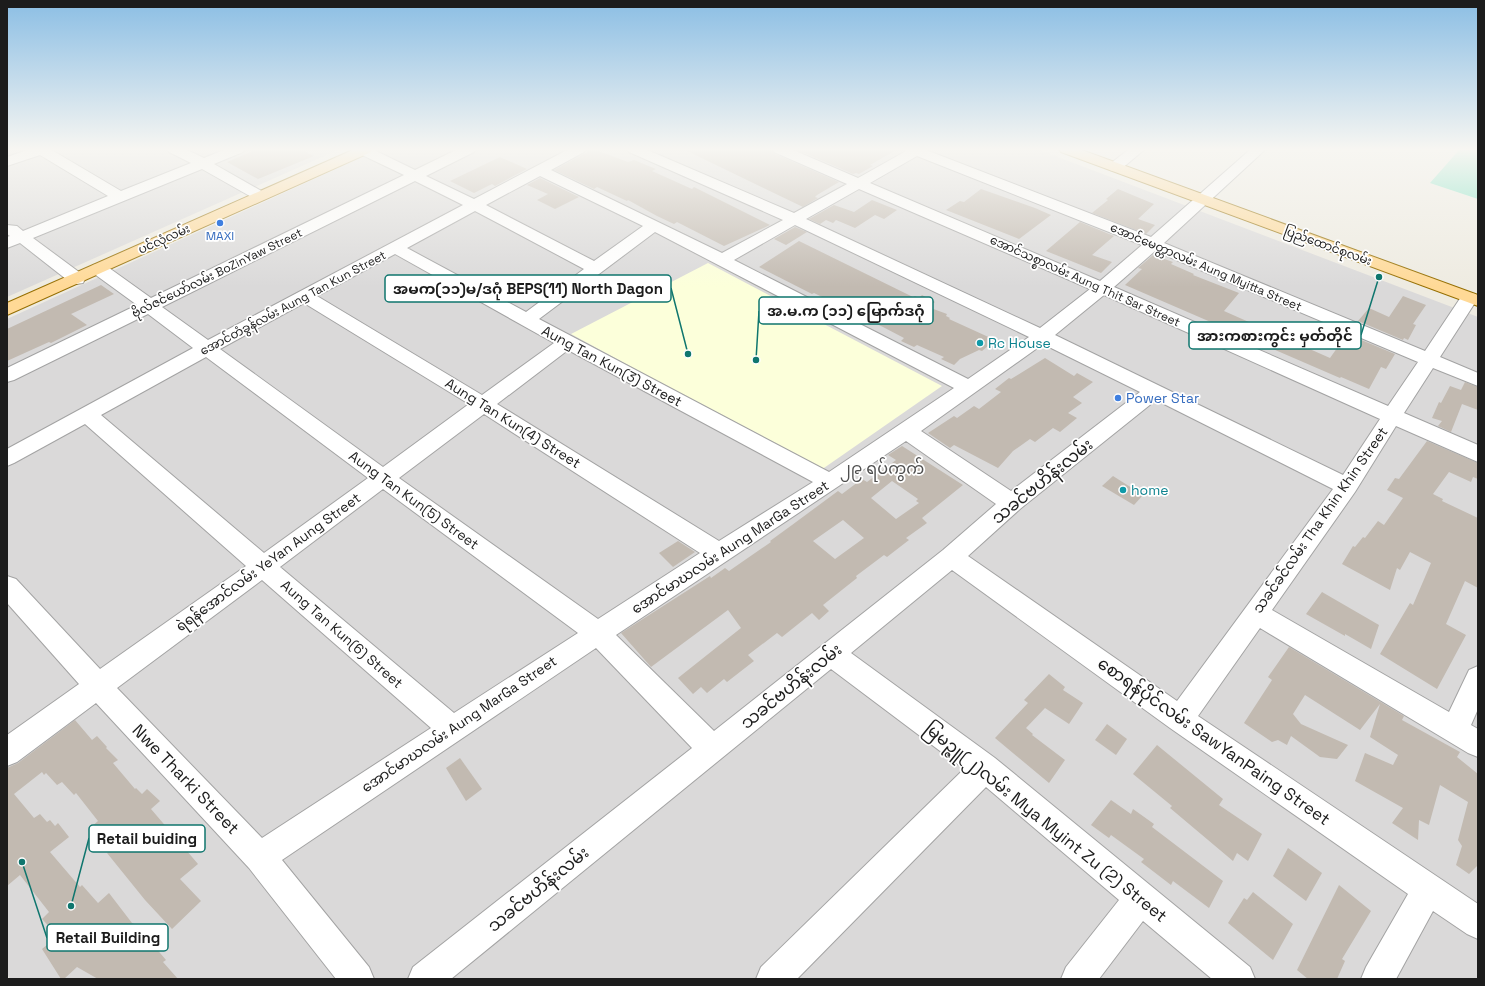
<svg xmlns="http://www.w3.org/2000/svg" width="1485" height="986" viewBox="0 0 1485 986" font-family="'Space Grotesk','Noto Sans Myanmar',sans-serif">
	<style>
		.residential { fill: #dad9d9 }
		.education { fill: #fcffda }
		.pitch { fill: #7ce1c1 }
		.building { fill: #c2bab1; fill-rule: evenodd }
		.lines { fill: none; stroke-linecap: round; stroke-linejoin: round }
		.minor-casing { stroke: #a3a3a3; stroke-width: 2 }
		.major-casing { stroke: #956e00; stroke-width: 2 }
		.minor { fill: #fff; fill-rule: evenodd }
		.major { fill: #ffd996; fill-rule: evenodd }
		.shop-dot { fill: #3f7fe0; stroke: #fff; stroke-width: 1.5 }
		.culture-dot { fill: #0f9aa8; stroke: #fff; stroke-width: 1.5 }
		.labels { text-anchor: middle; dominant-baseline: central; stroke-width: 3.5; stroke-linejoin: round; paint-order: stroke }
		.far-shop-label { font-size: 12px; fill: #366cbe; stroke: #fff }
		.far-street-label { font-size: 12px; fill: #1c1c1c; stroke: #fff }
		.culture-label { font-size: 14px; fill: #0d838f; stroke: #fff; text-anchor: start }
		.street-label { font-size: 14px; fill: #1c1c1c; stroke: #fff }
		.shop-label { font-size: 14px; fill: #366cbe; stroke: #fff; text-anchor: start }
		.quarter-label { font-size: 16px; fill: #4f4f4f; stroke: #fff }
		.near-street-label { font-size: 17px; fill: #1c1c1c; stroke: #fff }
		.leader { fill: none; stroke: #0f766e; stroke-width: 1.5 }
		.callout-dot { fill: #0f766e; stroke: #fff; stroke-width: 1.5 }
		.callout { fill: #fff; stroke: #0f766e; stroke-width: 1.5 }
		.callout-label { font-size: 15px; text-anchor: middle; font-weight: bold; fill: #1c1c1c }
	</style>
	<rect width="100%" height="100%" fill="#eeebe1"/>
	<g class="residential">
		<polygon points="7,149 340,149 7,297"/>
		<polygon points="380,149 1037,149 1478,317 1478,979 10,979 7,974 7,319"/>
	</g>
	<polygon class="education" points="708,263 942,386 821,470 571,334"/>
	<polygon class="pitch" points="1460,149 1478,149 1478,199 1430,183"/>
	<g class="building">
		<polygon points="258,149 300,149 314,156 258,179 227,162"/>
		<polygon points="593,149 628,162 634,160 656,169 652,171 692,189 694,187 770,225 724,246 677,222 674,224 657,216 628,200 627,201 597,187 594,189 554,170"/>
		<polygon points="683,149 771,149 773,153 839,182 817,195 815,197 818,198 803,207"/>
		<polygon points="795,149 898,149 870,165 873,166 859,174 856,173 853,174"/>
		<polygon points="500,157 527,169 495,186 492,184 474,193 450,181"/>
		<polygon points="540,178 579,197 555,209 537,200 548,194 527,185"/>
		<polygon points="981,189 1035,208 1051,215 1019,239 946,210 960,201 964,202"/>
		<polygon points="1118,189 1154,204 1138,219 1155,225 1146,234 1092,213 1108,200 1106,199"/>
		<polygon points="872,200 897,210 884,219 875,215 855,228 836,220 833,223 826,220 820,224 809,219 834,205 854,212"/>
		<polygon points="1080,222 1114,236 1092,255 1112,262 1101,273 1046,251"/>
		<polygon points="795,227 807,232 786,245 774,239"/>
		<polygon points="799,241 913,297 915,296 919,298 922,295 935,302 928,307 947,314 946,316 950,318 949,319 995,340 982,351 979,350 960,359 954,365 941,359 944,357 917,345 914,347 901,341 904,338 883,327 814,293 812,294 759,267"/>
		<polygon points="1153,255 1173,262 1171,264 1194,274 1193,275 1239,293 1224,311 1330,358 1347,334 1395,354 1386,369 1381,367 1369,389 1341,377 1340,378 1125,285 1142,269 1138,268"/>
		<polygon points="101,285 114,294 71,314 87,325 51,343 49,342 7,361 7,329"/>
		<polygon points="1403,296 1426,305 1413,324 1416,325 1408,340 1404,338 1403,340 1358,321 1369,308 1389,317"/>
		<polygon points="1045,358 1074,376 1077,373 1093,382 1073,397 1082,403 1068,413 1077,418 1060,432 1053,428 1035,442 1030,439 1013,451 998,468 954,445 950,448 928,433 954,416 957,418 974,406 979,409 1001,392 995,389 1009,378 1011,379"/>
		<polygon points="1465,382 1478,387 1478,410 1462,404 1451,432 1438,426 1442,421 1432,418 1439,402 1441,403 1450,386 1461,390"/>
		<polygon points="1427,441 1478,463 1478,479 1473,477 1471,482 1449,472 1433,494 1443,499 1442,501 1478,518 1478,588 1465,581 1446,624 1466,635 1437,689 1380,654 1410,603 1413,605 1431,563 1410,552 1400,570 1397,568 1390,590 1342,564 1353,546 1355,547 1363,537 1365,538 1378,521 1384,525 1403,498 1387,490 1395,478 1399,479"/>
		<path d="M902,446l61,39 -41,33 5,5 -21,15 3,2 -22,17 -3,-2 -28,21 1,2 -34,27 6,6 -10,9 -7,-7 -30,24 -5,-4 -29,22 6,6 -27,21 -3,-3 -17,14 -6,-6 -8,7 -15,-16 63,-50 -13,-18 -77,57 -30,-34 89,-57 1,2 14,-10 4,3 42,-29 -1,-1 22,-16 46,-34 4,3 20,-15 5,3 29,-22 -8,-5zM892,481l26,18 -2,2 3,2 -23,16 -25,-21zM843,520l21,18 -29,21 -22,-18z"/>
		<polygon points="1113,476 1143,495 1134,505 1102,486"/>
		<polygon points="678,541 695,552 673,567 659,553"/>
		<polygon points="1322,592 1379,625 1371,649 1345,634 1345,636 1306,614"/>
		<polygon points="1289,647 1404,716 1402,720 1460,752 1457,757 1478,774 1478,865 1469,874 1456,865 1462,846 1458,840 1468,802 1440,785 1429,825 1419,820 1418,840 1392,823 1403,808 1355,781 1365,753 1393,765 1398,755 1370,737 1380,704 1360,730 1305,695 1293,714 1301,724 1348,745 1337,759 1320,757 1291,736 1287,745 1278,740 1272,742 1244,723 1272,680 1268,677"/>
		<polygon points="1049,674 1065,687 1063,690 1083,703 1069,724 1045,708 1026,728 1033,734 1032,735 1065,760 1049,783 995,738 1028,703 1024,700"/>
		<polygon points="75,720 92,740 97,736 107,747 106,748 118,760 113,763 135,789 136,788 142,794 147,789 160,801 151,809 198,864 180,879 201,901 172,929 145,900 107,853 110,851 89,829 98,821 76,793 74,795 62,782 57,785 46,773 44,775 42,772 14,794 34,818 40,814 47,822 50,820 55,826 58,823 69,837 50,852 80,887 82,885 98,903 109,893 132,923 149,930 155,947 166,960 163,962 178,979 98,979 77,967 64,979 61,979 42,949 58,936 42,919 49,912 20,875 7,886 7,768 18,763"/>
		<polygon points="1107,724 1127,739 1116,755 1095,740"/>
		<polygon points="1157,745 1223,799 1219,805 1262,834 1248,861 1237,853 1233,861 1170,808 1172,806 1133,774"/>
		<polygon points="460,758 482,789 466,801 446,768"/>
		<polygon points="1111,800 1131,814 1133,809 1154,824 1152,827 1223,881 1209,908 1173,881 1171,885 1141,862 1144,859 1111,835 1109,838 1091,825"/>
		<polygon points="1288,848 1322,873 1306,901 1273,876"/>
		<polygon points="1339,885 1371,911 1342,959 1345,961 1337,979 1308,979 1297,970"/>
		<polygon points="1253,892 1293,924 1273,960 1228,923 1244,898 1247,900"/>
	</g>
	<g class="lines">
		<g class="minor-casing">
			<g id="minor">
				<polygon points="30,149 50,149 121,191 191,163 169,152 167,149 185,149 204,158 226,149 245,149 243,152 214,164 265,193 267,196 265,199 260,200 255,199 202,169 33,238 83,275 85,279 83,283 77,284 71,283 20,243 7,248 7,237 10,236 7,234 7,225 17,226 23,231 108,196 40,155 7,166 7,157"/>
				<path d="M357,149h15l43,21 43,-21h18l-2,3 -48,24 48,23 95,-50h17l-2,3 -33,18 171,83 61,-33 -154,-68 -2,-3h18l149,64 53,-29 -73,-32 -2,-3h19l67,29 48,-27 -2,-2h23l-1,1 225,87 100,-88h15l-102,94 261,108 38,-57 6,-1 6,1 3,4 -38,59 38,16v13l-45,-18 -29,45 74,32v17l-82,-36 -41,66 -83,118 177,102 20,-42 9,-4v43l-7,16 7,4v28l-10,-4 -208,-125 -62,88 280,188v35l-11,-5 -34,-23 -37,68h-35l5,-12 42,-73 -238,-166 -218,-158 -101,83 144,105 255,209 5,12h-43l-69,-58 -44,58h-38l5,-12 53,-67 -133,-113 -189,192h-41l5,-12 203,-198 -133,-100 -380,310h-43l5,-12 279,-219 -96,-100 -314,212 87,107 5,12h-38l-87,-111 -153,-165 -79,59 -10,4v-31l72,-51 -72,-81v-27l9,3 84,90 146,-103 -161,-142 -71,39 -7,3v-17l186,-101 -45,-34 -134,66 -7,2v-14l130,-63 -44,-32 -2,-4 2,-4 6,-1 6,1 46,33 253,-123 -46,-22zM917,156l225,89 -42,36 -230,-98zM540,176l103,50 -49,35 -108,-56zM415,181l48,24 -255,135 -46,-33zM859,189l231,100 -50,39 -234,-109zM475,211l109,58 -58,43 -119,-64zM795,225l234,112 -61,42 -234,-119zM655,232l299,156 -125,84 -290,-153zM1155,251l263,111 -30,44 -274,-119zM395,254l159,89 -72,52 -165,-99zM1104,295l276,124 -37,56 -288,-140zM304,303l165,101 -86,63 -163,-118zM1043,344l97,48 -129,99 -90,-60zM568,350l245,132 -94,59 -222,-137zM206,357l162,121 -104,75 -163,-138zM1156,400l177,89 -156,212 -209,-145 52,-47zM484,414l216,139 -102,66 -199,-141zM906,441l90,63 -53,46 -229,181 -98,-96zM383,489l195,144 -124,80 -174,-146zM262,580l169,148 -169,110 -145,-150z"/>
				<polygon points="1129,149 1145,149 1120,170 1115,171 1110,170 1108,167 1110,164"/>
			</g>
		</g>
		<g class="major-casing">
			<g id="major">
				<polygon points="355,149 373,149 371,152 7,315 7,303"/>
				<polygon points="1059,149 1079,149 1478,295 1478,306 1061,152"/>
			</g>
		</g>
		<use href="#minor" class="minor"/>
		<use href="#major" class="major"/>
	</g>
	<linearGradient id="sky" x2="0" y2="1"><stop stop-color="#8bbee4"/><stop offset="0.52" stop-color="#f7f6f2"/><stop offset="1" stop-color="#f7f6f2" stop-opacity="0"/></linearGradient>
	<rect width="1485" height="287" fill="url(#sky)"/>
	<g class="shop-dot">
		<circle cx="220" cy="223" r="4"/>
		<circle cx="1118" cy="398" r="4"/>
	</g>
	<g class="culture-dot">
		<circle cx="980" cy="343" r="4"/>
		<circle cx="1123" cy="490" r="4"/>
	</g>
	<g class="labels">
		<g class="far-shop-label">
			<text x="220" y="236">MAXI</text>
		</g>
		<g class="far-street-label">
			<text transform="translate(164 239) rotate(-24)">ပင်လုံလမ်း</text>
			<text transform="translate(1328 246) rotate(20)">ပြည်ထောင်စုလမ်း</text>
			<text transform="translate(1206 267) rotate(23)">အောင်မေတ္တာလမ်း Aung Myitta Street</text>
			<text transform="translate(217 273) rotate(-26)">ဗိုလ်ဇင်ယော်လမ်း BoZinYaw Street</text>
			<text transform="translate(1085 281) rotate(24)">အောင်သစ္စာလမ်း Aung Thit Sar Street</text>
			<text transform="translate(293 303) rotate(-28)">အောင်တံခွန်လမ်း Aung Tan Kun Street</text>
		</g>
		<g class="culture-label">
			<text x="988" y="343">Rc House</text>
			<text x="1131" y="490">home</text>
		</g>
		<g class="street-label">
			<text transform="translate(612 366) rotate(28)">Aung Tan Kun(3) Street</text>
			<text transform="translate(513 423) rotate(32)">Aung Tan Kun(4) Street</text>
			<text transform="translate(414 500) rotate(36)">Aung Tan Kun(5) Street</text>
			<text transform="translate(1320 520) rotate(-55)">သခင်ခင်လမ်း Tha Khin Khin Street</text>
			<text transform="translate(730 547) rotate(-33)">အောင်မာဃလမ်း Aung MarGa Street</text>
			<text transform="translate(268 562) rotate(-36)">ရဲရန်အောင်လမ်း YeYan Aung Street</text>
			<text transform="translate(342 634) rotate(41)">Aung Tan Kun(6) Street</text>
			<text transform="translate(459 724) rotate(-34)">အောင်မာဃလမ်း Aung MarGa Street</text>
		</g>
		<g class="shop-label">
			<text x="1126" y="398">Power Star</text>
		</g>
		<g class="quarter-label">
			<text x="882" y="468">၂၉ ရပ်ကွက်</text>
		</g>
		<g class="near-street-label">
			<text transform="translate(1042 481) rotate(-39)">သခင်ဗဟိန်းလမ်း</text>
			<text transform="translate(791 686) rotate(-39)">သခင်ဗဟိန်းလမ်း</text>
			<text transform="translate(1214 741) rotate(35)">စောရန်ပိုင်လမ်း SawYanPaing Street</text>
			<text transform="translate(186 779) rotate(46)">Nwe Tharki Street</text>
			<text transform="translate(1046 822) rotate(39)">မြမဉ္ဇူ(၂)လမ်း Mya Myint Zu (2) Street</text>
			<text transform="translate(538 889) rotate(-39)">သခင်ဗဟိန်းလမ်း</text>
		</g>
	</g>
	<path class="leader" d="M688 354L671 288M756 360L759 311M1379 277L1361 335M71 906L89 838M22 862L47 938"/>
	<g class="callout-dot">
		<circle cx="688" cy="354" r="4"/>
		<circle cx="756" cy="360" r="4"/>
		<circle cx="1379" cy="277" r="4"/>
		<circle cx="71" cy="906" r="4"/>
		<circle cx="22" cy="862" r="4"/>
	</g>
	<g class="callout">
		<rect x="385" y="275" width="286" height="27" rx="4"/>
		<rect x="759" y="297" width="174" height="27" rx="4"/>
		<rect x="1189" y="322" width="172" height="27" rx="4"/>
		<rect x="89" y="825" width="116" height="27" rx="4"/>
		<rect x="47" y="924" width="121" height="27" rx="4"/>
	</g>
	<g class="callout-label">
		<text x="528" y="294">အမက(၁၁)မ/ဒဂုံ BEPS(11) North Dagon</text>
		<text x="846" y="316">အ.မ.က (၁၁) မြောက်ဒဂုံ</text>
		<text x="1275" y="341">အားကစားကွင်း မှတ်တိုင်</text>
		<text x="147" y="844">Retail buiding</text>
		<text x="108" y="943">Retail Building</text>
	</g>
	<rect width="1485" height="986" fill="none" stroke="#1c1c1c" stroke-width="16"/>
</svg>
